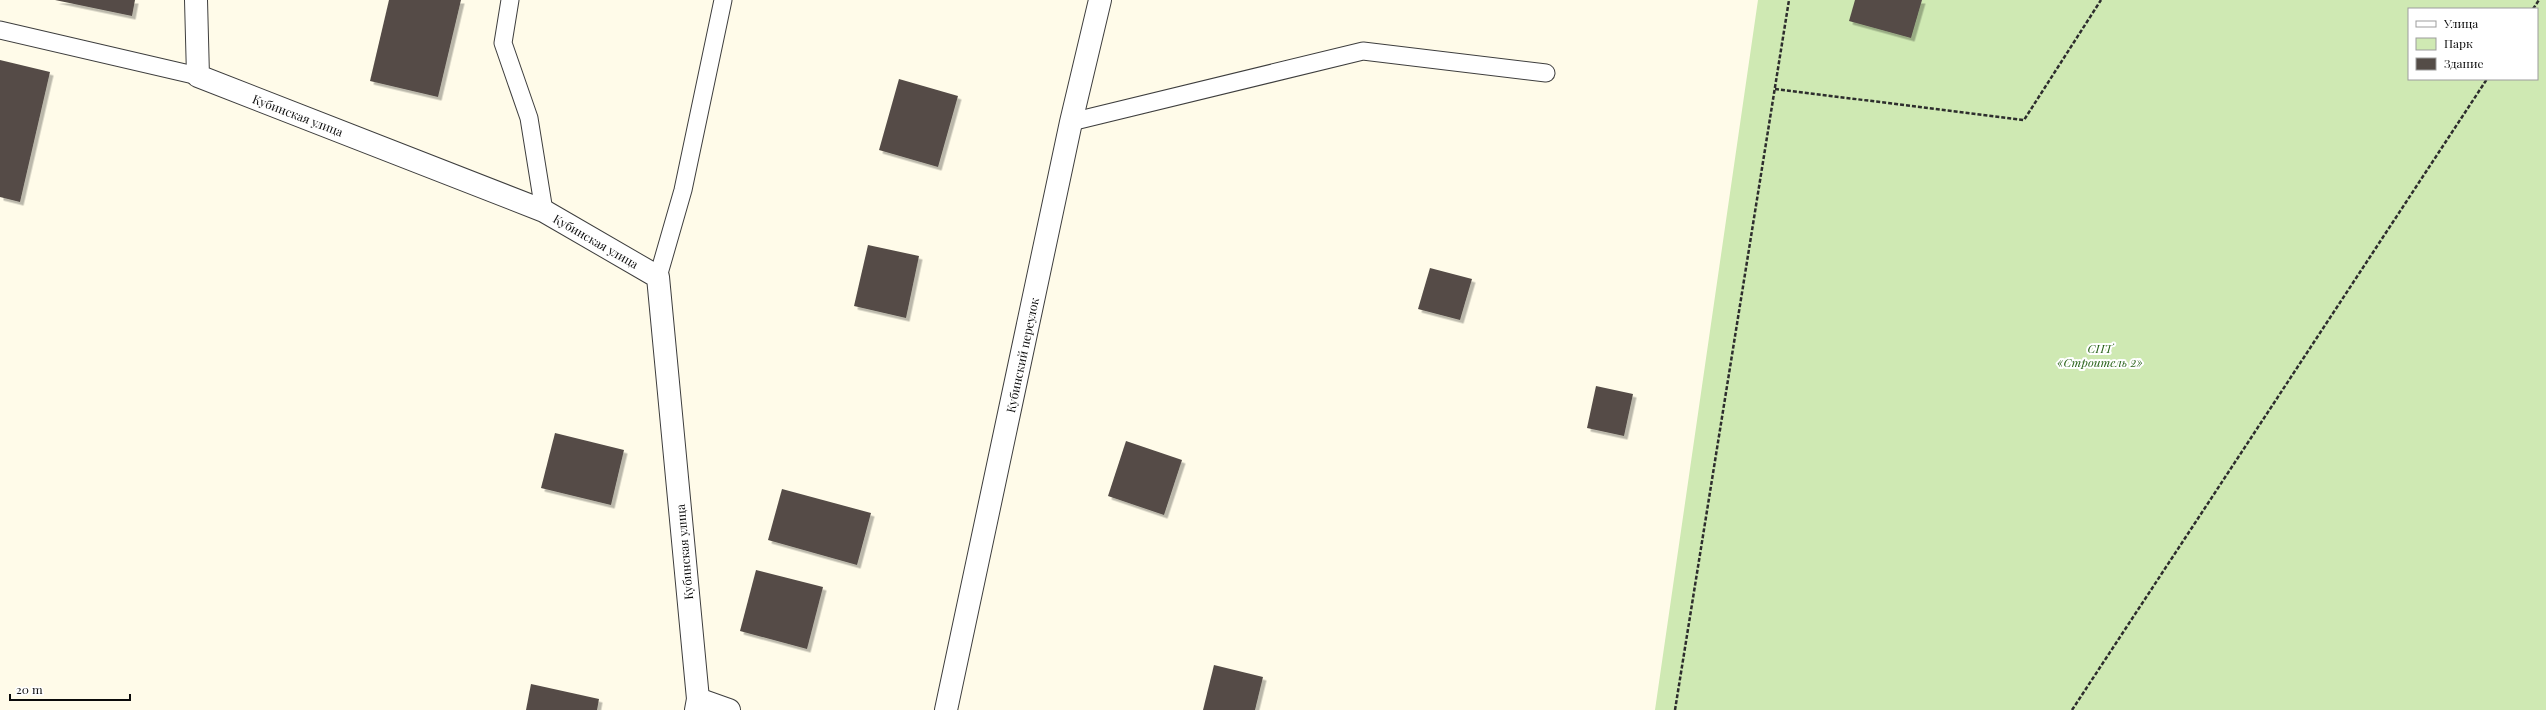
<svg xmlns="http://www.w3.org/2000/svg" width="2546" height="710" viewBox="0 0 2546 710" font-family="'Playfair Display',serif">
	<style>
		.green { fill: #cfe9b3; fill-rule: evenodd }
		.building { fill: #544c47; filter: url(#shadow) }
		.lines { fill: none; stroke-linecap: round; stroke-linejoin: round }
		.service-casing { stroke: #3e3e3e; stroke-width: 19 }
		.minor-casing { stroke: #3e3e3e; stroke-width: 24 }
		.path { stroke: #2d2d2d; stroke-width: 2.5; stroke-dasharray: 4 2; stroke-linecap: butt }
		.service { stroke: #fff; stroke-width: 17 }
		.minor { stroke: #fff; stroke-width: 22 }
		.labels { text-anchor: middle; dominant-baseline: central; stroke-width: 4; stroke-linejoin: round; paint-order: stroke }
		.street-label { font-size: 12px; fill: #0b0b0b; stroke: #fff }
		.park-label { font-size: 12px; font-style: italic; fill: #2a631b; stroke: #fff }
	</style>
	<defs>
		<filter id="shadow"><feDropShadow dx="3.5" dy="3.5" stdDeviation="0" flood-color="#0004"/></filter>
	</defs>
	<rect width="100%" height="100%" fill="#fffbe9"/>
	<path class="green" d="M1758,0h788v710h-891zM2409,9h128v70h-128z"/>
	<g class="building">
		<polygon points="55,0 135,0 132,16"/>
		<polygon points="389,0 461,0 438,97 370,81"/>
		<polygon points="1855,0 1922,0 1911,38 1849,21"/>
		<polygon points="0,60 50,72 20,202 0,197"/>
		<polygon points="899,79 958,96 938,167 879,150"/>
		<polygon points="868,245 919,256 906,318 854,306"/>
		<polygon points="1430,268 1472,279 1460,320 1418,309"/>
		<polygon points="1596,386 1633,394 1624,436 1587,428"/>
		<polygon points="555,433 624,450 611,505 541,488"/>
		<polygon points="1126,441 1182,460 1164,515 1108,496"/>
		<polygon points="782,489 871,513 857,565 768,540"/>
		<polygon points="756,570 823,587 807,649 740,631"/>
		<polygon points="1214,665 1263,677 1255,710 1203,710"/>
		<polygon points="531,684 599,699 597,710 526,710"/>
	</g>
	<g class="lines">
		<g class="service-casing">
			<g id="service">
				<polyline points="510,0 503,43 529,118 544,211"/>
				<polyline points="0,30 198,76"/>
				<polyline points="1071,122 1363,51 1546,73"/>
				<polyline points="658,277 683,190 723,0"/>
			</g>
		</g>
		<g class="minor-casing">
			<g id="minor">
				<polyline points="196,0 198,76 544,211 658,277 698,699 696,710"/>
				<polyline points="698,699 729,710"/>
				<polyline points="946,710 1071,122 1100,0"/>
			</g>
		</g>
		<g class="path">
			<polyline points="2533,9 2539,0"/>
			<polyline points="1775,89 2024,120 2101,0"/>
			<polyline points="1675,710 1789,0"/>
			<polyline points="2072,710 2487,79"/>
		</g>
		<use href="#service" class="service"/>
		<use href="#minor" class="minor"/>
	</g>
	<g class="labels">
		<g class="street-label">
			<text transform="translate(298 115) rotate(21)">Кубинская улица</text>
			<text transform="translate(596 241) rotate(30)">Кубинская улица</text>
			<text transform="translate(1022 355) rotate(-78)">Кубинский переулок</text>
			<text transform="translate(684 552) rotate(-95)">Кубинская улица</text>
		</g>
		<g class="park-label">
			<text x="2100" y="348">СНТ<tspan x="2100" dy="14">«Строитель 2»</tspan></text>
		</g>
	</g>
	<rect x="2408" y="8" width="130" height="72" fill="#ffffff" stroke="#9d9d9d"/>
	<rect x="2416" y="21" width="20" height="6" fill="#ffffff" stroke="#9d9d9d"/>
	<text x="2444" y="28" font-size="12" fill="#0b0b0b">Улица</text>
	<rect x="2416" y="38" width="20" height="12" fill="#cfe9b3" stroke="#9d9d9d"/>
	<text x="2444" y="48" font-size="12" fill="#0b0b0b">Парк</text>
	<rect x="2416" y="58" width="20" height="12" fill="#544c47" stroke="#9d9d9d"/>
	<text x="2444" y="68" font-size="12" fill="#0b0b0b">Здание</text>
	<path d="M10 694v6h120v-6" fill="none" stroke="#0b0b0b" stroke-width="2"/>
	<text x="16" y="694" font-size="12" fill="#0b0b0b" stroke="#ffffff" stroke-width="3" paint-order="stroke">20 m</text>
</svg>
